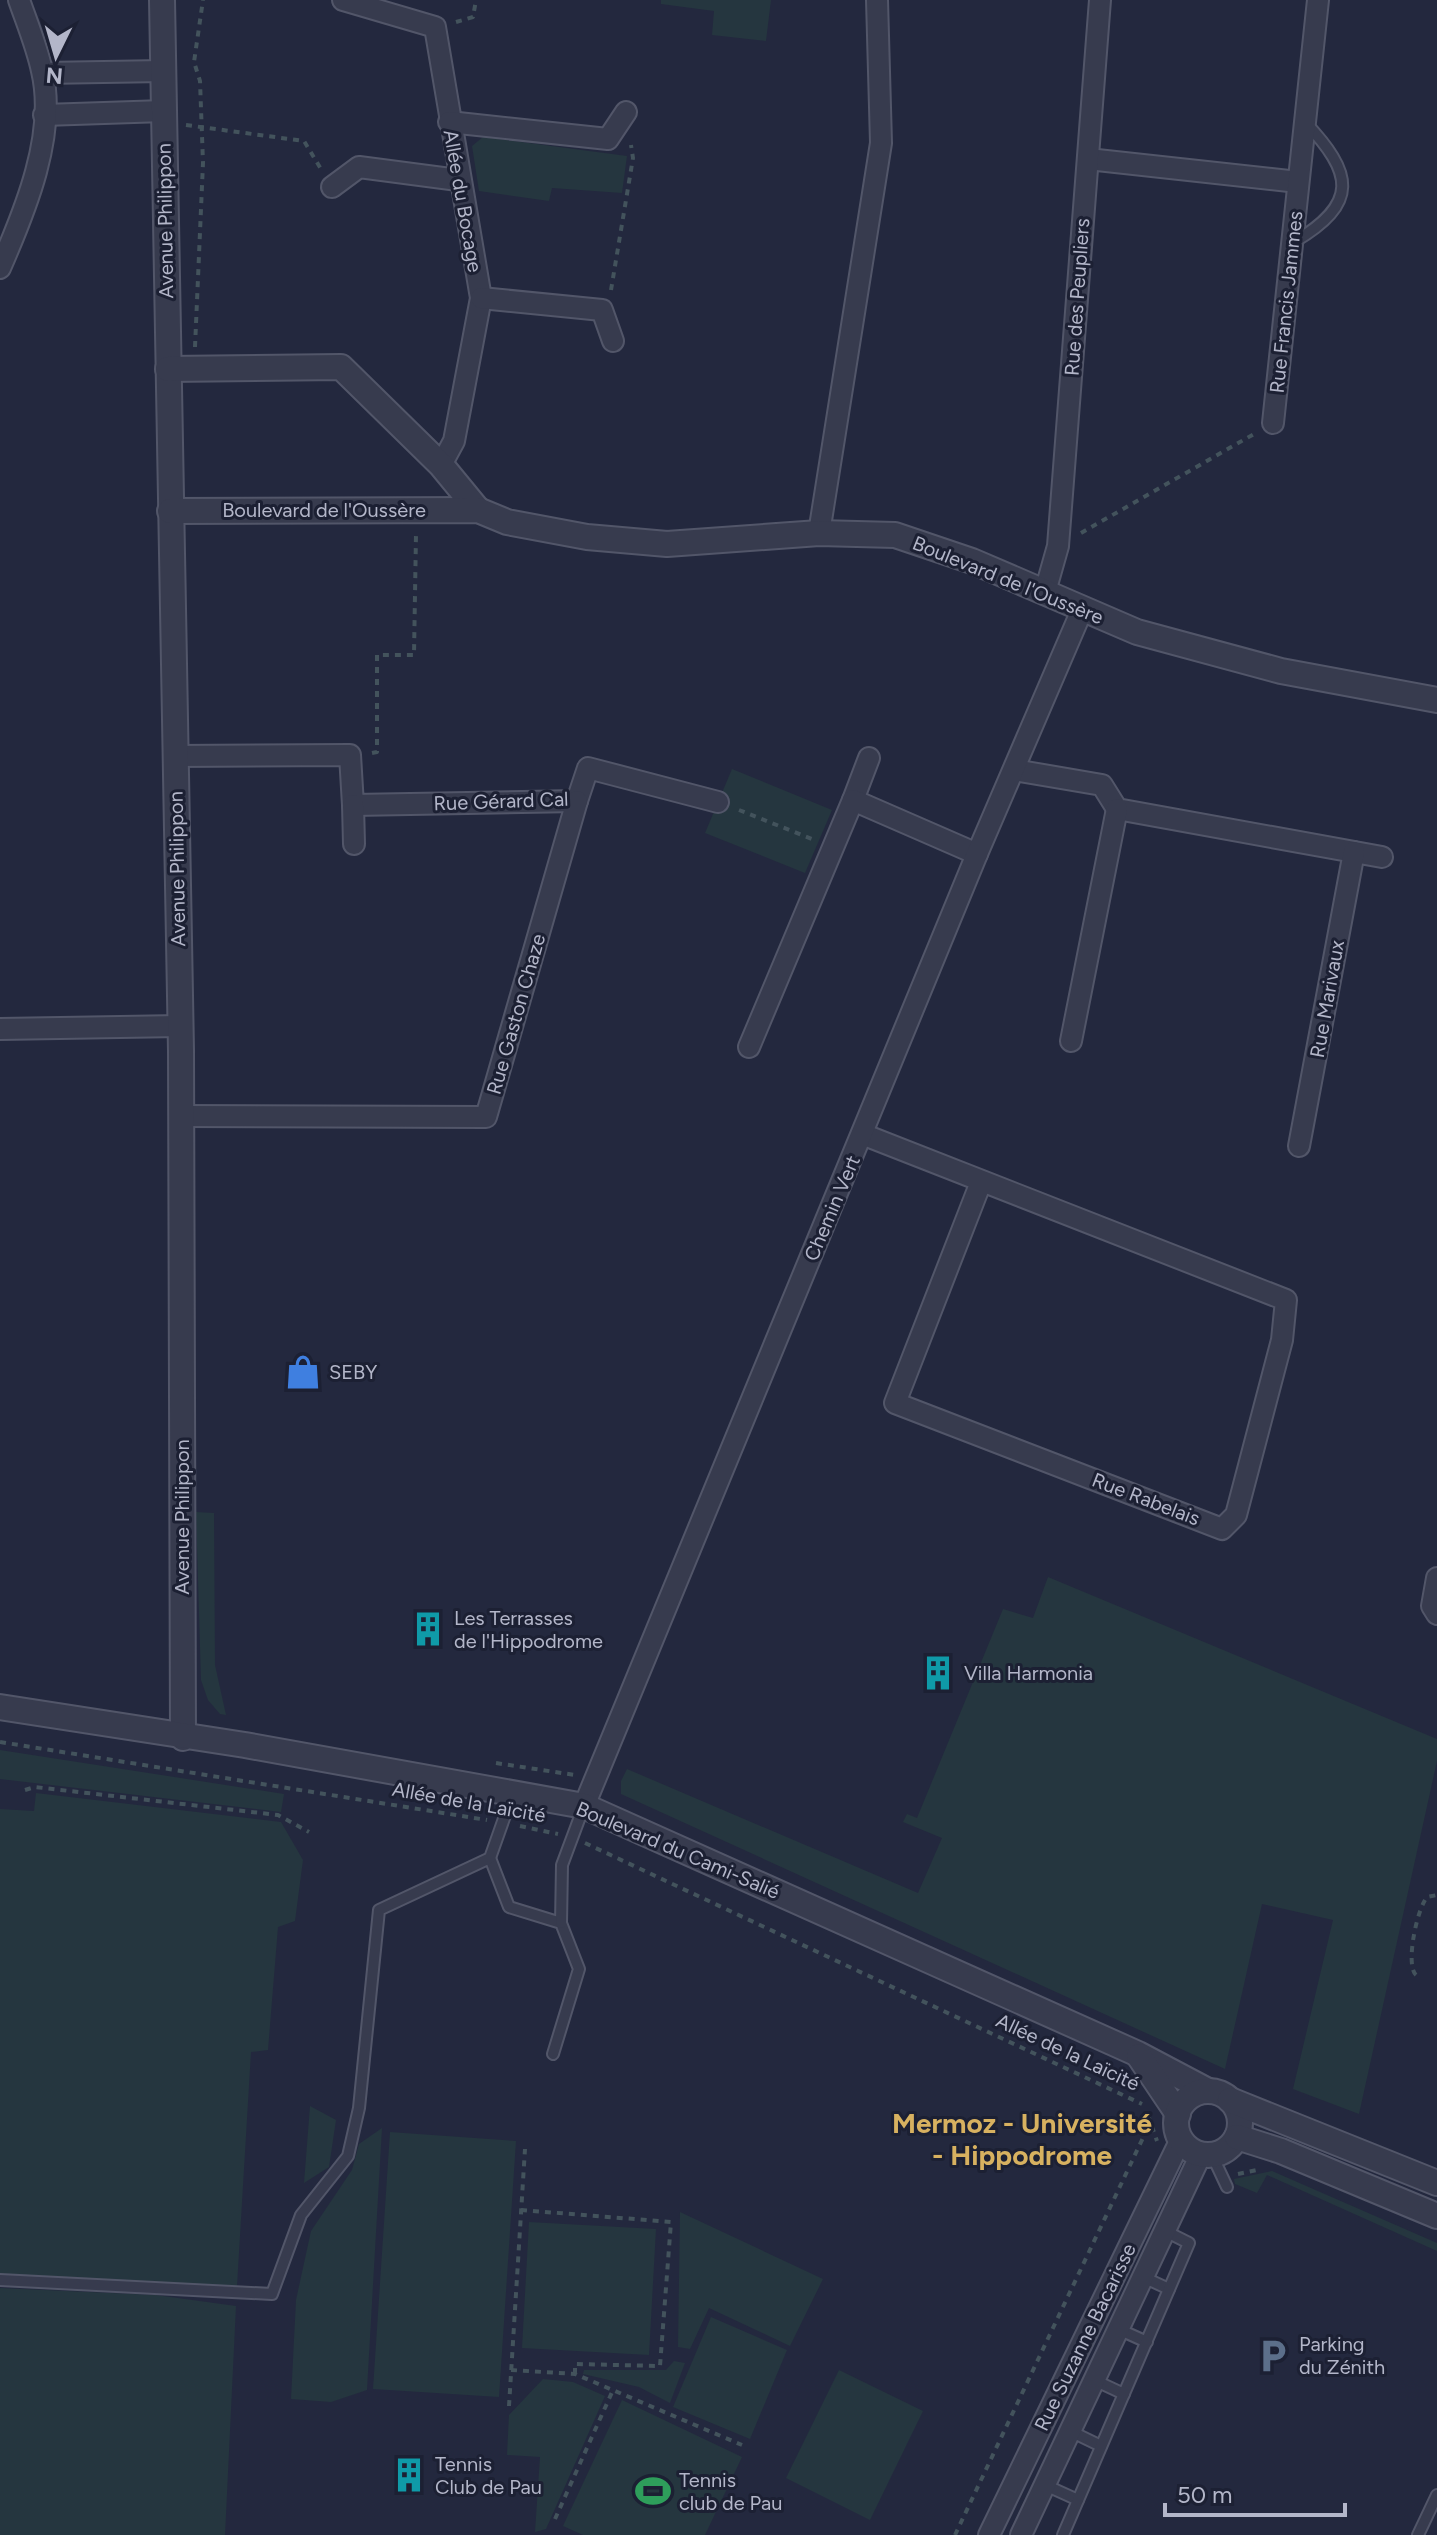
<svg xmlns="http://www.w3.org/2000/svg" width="1437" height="2535" viewBox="0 0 1437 2535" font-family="Figtree,sans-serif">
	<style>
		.green { fill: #25363f }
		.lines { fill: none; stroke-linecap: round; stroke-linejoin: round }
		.service-casing { stroke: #525669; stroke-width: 14 }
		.minor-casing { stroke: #525669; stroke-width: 24 }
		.tertiary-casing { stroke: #525669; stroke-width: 28 }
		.path { stroke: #43535c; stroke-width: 4; stroke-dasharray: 6 6; stroke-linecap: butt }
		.service { stroke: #373b4e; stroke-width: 10 }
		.minor { stroke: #373b4e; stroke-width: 20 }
		.tertiary { stroke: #373b4e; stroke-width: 24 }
		.labels { text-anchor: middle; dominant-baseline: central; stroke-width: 6; stroke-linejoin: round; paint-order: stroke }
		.street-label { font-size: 20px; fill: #b3b6c9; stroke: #1c2033 }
		.poi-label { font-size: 20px; fill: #b3b6c9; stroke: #1c2033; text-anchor: start }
		.district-label { font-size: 28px; font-weight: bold; fill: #d7b160; stroke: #1c2033 }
	</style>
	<rect width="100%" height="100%" fill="#23283e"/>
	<g class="green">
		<polygon points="661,0 771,0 766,41 712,35 714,11 661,4"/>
		<polygon points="483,137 627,156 622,193 552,188 549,201 479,191 472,146"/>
		<polygon points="732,769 832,810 805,873 705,833"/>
		<polygon points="196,1512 214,1513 215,1665 226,1715 220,1714 208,1700 201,1680"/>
		<polygon points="1048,1577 1437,1739 1437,1761 1359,2114 1293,2089 1333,1920 1262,1904 1225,2069 621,1794 621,1781 627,1769 918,1893 942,1838 903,1822 907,1814 917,1818 1003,1609 1033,1618"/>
		<polygon points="0,1750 284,1794 281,1812 0,1779"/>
		<polygon points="36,1793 281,1822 303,1860 295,1921 278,1927 268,2050 251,2052 237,2286 0,2275 0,1809 34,1811"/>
		<polygon points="310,2106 336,2120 329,2167 304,2183"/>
		<polygon points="382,2128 367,2390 331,2402 291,2399 296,2300 311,2231 352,2170 359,2144"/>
		<polygon points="390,2132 516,2141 499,2397 373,2389"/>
		<polygon points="1272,2171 1437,2243 1437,2251 1267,2175 1257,2193 1235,2184 1234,2179"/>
		<polygon points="680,2212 823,2279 790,2346 709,2308 690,2349 678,2347"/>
		<polygon points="529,2222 656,2229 649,2355 522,2348"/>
		<polygon points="0,2288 156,2295 236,2306 225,2535 0,2535"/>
		<polygon points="711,2317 787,2350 750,2439 673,2407"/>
		<polygon points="674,2361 685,2363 670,2403 639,2387 583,2374 584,2370 666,2370"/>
		<polygon points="839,2370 923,2411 870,2520 786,2478"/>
		<polygon points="543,2379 573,2382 605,2396 546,2529 535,2532 540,2457 507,2455 509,2415"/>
		<polygon points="622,2400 742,2457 705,2535 583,2535 563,2526"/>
	</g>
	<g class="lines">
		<g class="service-casing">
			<g id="service">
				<path d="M1294,242c66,-39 59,-69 11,-120"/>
				<polyline points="490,1858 509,1907 561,1923 579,1969 553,2054"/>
				<polyline points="561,1923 562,1865 584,1806"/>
				<polyline points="1212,2155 1227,2187"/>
				<polyline points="1143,2277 1169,2289"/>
				<polyline points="0,2280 272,2294 301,2215 348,2156 359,2108 379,1910 490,1858 513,1793"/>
				<polyline points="1118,2329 1147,2342"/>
				<polyline points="1094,2380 1124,2394"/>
				<polyline points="1070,2431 1101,2446"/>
				<polyline points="1045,2485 1078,2500"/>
				<polyline points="1063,2535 1189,2243 1165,2231"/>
				<polyline points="1418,2535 1437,2495"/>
			</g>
		</g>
		<g class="minor-casing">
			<g id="minor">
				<polyline points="343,0 435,27 481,298 454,441 441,465"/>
				<polyline points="43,73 164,71"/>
				<polyline points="44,115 164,111"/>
				<polyline points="449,122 608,139 626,112"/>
				<polyline points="1088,159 1298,182"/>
				<polyline points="332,187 359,167 458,180"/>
				<path d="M0,268c25,-57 57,-134 42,-197 -5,-24 -15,-48 -23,-71"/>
				<polyline points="481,298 602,310 613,341"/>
				<polyline points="1273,423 1318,0"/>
				<polyline points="819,533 881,143 877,0"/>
				<polyline points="1045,592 1058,546 1100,0"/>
				<polyline points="174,756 350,755 353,805 577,801 588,768 718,802"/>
				<polyline points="1014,770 1102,785 1117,809 1382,857"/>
				<polyline points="853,800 869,758"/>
				<polyline points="353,805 354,844"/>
				<polyline points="0,1029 180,1026"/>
				<polyline points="1071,1041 1117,809"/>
				<polyline points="749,1047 853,800 977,854"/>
				<polyline points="180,1116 486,1117 577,801"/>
				<polyline points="862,1134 1286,1300 1282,1340 1236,1515 1222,1529 895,1403 981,1182"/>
				<polyline points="1299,1146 1354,852"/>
				<polyline points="1437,1578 1432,1606 1437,1614"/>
				<polyline points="584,1806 977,854 1082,610"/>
				<polyline points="989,2535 1181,2139"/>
				<polyline points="1021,2535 1201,2154"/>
			</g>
		</g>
		<g class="tertiary-casing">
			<g id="tertiary">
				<polyline points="162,0 181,1051 183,1738"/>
				<polyline points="168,369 341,367 441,465 478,510"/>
				<polyline points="170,511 478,510 507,522 587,537 667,544 819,533 895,535 972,561 1137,632 1281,671 1437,700"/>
				<polyline points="0,1707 245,1745 584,1806 1138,2054 1208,2091"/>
				<polyline points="1139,2056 1178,2114"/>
				<circle cx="1208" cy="2123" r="32"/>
				<polyline points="1230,2100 1437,2183"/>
				<polyline points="1237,2137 1281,2151 1437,2216"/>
			</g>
		</g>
		<g class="path">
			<polyline points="456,22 473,17 476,0"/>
			<polyline points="186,125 304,141 321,169"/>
			<polyline points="611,290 633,158 631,145"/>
			<polyline points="195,347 203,163 200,81 194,62 203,0"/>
			<polyline points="1081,533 1254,434"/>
			<polyline points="372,753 377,752 377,655 414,655 416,534"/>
			<polyline points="739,810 812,839"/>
			<polyline points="0,1742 487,1820"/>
			<polyline points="496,1763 575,1775"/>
			<polyline points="25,1790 35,1787 278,1815 309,1832"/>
			<polyline points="520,1826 558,1834"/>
			<polyline points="585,1843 1142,2104"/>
			<path d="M1416,1975c-11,-10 1,-66 11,-78l10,-2"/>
			<polyline points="1148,2115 1157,2141"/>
			<polyline points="1238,2174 1257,2170"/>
			<polyline points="521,2210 671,2222 660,2366 575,2364 575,2374"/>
			<polyline points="511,2370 575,2374 742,2445"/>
			<polyline points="509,2406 525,2149"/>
			<polyline points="555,2519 613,2390"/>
			<polyline points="955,2535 1150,2123"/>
		</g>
		<use href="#service" class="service"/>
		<use href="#minor" class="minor"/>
		<use href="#tertiary" class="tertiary"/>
	</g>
	<defs>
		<g id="shop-bare" transform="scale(2.76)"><path d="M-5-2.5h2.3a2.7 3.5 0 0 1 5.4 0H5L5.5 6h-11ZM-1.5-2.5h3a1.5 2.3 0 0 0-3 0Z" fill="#3f7fe0" stroke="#1c2033" stroke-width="2.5" paint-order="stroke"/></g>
		<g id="building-bare" transform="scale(2.76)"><path d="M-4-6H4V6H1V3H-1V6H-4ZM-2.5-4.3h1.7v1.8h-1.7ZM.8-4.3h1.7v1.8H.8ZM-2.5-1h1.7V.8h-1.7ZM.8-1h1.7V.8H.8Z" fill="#0f9aa8" stroke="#1c2033" stroke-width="2.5" paint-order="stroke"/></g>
		<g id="parking-bare" transform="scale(2.76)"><path d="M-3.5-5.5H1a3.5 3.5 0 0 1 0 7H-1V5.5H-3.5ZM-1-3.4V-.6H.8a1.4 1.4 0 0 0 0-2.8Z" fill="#5c6f8a" stroke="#1c2033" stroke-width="2.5" paint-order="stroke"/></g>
		<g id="stadium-bare" transform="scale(2.76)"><path d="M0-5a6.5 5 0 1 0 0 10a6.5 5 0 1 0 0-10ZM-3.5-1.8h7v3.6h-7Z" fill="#2e9e5b" stroke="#1c2033" stroke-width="2.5" paint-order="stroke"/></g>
	</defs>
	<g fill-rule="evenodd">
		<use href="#shop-bare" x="303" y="1372"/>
		<use href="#building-bare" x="428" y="1629"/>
		<use href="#building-bare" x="938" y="1673"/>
		<use href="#parking-bare" x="1273" y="2356"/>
		<use href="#building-bare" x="409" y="2475"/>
		<use href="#stadium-bare" x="653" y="2491"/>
	</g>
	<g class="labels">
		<g class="street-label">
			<text transform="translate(463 201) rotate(80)">Allée du Bocage</text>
			<text transform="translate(165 221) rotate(-91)">Avenue Philippon</text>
			<text transform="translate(1077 297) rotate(-86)">Rue des Peupliers</text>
			<text transform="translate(1286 302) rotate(-84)">Rue Francis Jammes</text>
			<text x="324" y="510">Boulevard de l'Oussère</text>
			<text transform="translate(1008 580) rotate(22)">Boulevard de l'Oussère</text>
			<text transform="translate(501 801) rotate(-2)">Rue Gérard Cal</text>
			<text transform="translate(177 869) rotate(-91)">Avenue Philippon</text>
			<text transform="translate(1327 999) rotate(-80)">Rue Marivaux</text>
			<text transform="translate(516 1014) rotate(-74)">Rue Gaston Chaze</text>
			<text transform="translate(832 1208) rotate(-67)">Chemin Vert</text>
			<text transform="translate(1146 1499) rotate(21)">Rue Rabelais</text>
			<text transform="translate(182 1517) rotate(-90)">Avenue Philippon</text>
			<text transform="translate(469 1802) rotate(10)">Allée de la Laïcité</text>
			<text transform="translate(678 1850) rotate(23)">Boulevard du Cami-Salié</text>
			<text transform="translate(1068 2052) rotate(25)">Allée de la Laïcité</text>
			<text transform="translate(1085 2337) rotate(-64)">Rue Suzanne Bacarisse</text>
		</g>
		<g class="poi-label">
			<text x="329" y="1372">SEBY</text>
			<text x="454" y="1618">Les Terrasses<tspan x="454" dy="23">de l'Hippodrome</tspan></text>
			<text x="964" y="1673">Villa Harmonia</text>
			<text x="1299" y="2344">Parking<tspan x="1299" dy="23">du Zénith</tspan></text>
			<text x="435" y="2464">Tennis<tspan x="435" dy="23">Club de Pau</tspan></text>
			<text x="679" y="2480">Tennis<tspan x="679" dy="23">club de Pau</tspan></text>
		</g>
		<g class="district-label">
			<text x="1022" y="2123">Mermoz - Université<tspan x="1022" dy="32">- Hippodrome</tspan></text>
		</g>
	</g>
	<g transform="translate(56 56) rotate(185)" stroke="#1c2033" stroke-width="6" paint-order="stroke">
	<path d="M0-6L14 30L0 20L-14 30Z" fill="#b3b6c9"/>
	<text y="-12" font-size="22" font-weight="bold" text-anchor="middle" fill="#b3b6c9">N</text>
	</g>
	<path d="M1165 2503v12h180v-12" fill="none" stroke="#b3b6c9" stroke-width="4"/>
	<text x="1177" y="2503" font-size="24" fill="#b3b6c9" stroke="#1c2033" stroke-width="6" paint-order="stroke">50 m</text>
</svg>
